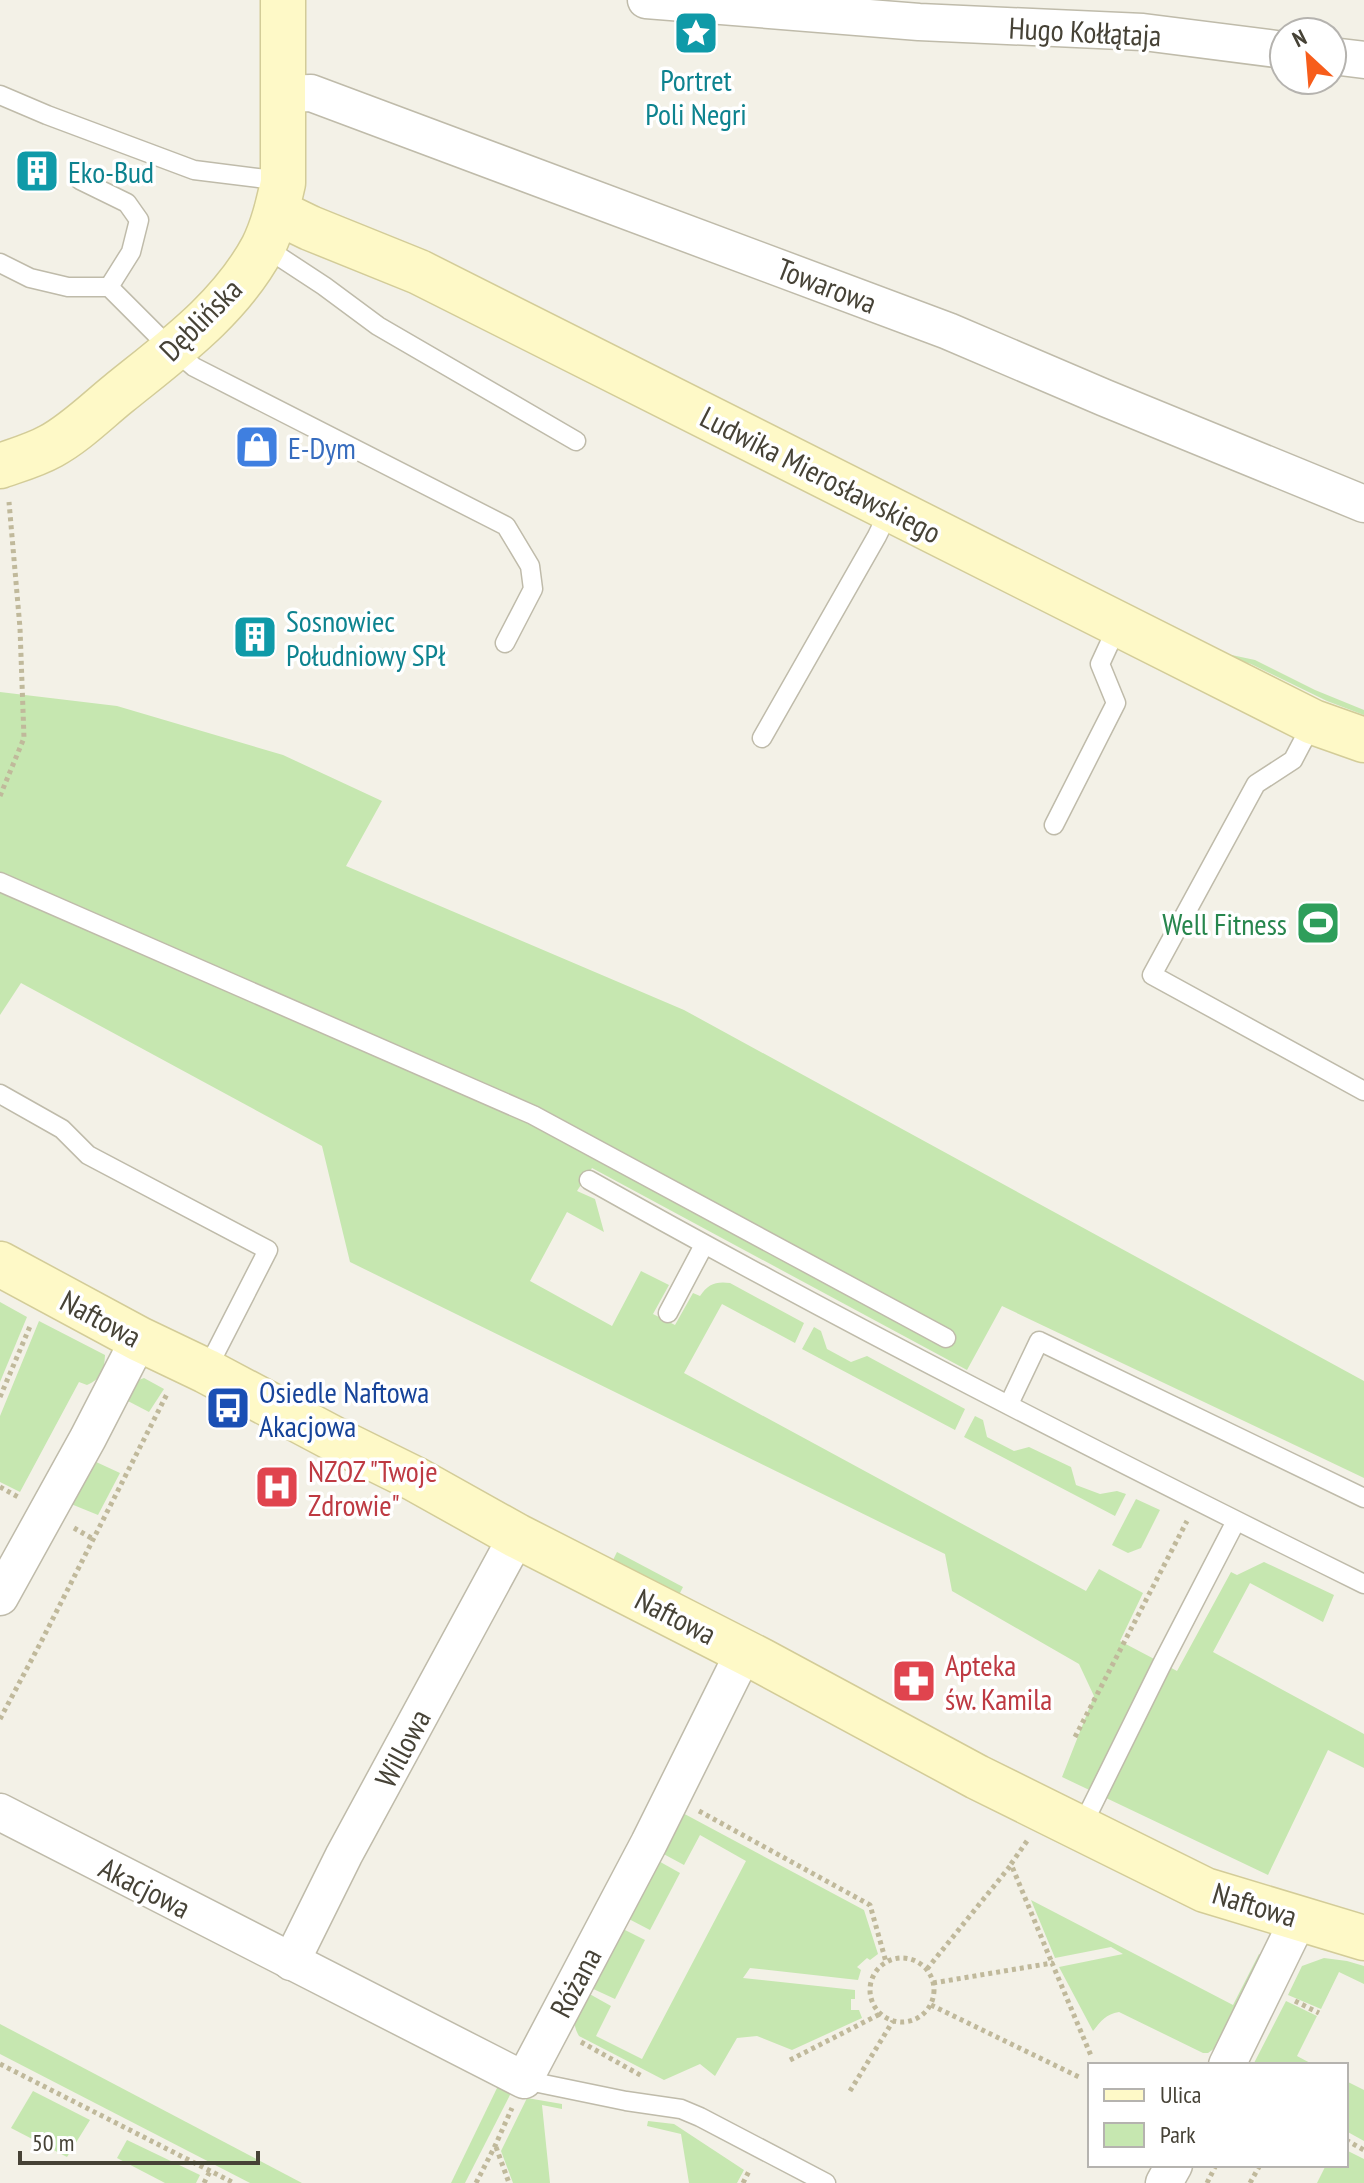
<svg xmlns="http://www.w3.org/2000/svg" width="1364" height="2183" viewBox="0 0 1364 2183" font-family="'PT Sans Narrow',sans-serif">
	<style>
		.green { fill: #c6e7b0 }
		.lines { fill: none; stroke-linecap: round; stroke-linejoin: round }
		.lane-casing { stroke: #bfbbaa; stroke-width: 21 }
		.street-casing { stroke: #bfbbaa; stroke-width: 39 }
		.secondary-casing { stroke: #d3cc98; stroke-width: 47 }
		.path { stroke: #c0b99b; stroke-width: 5; stroke-dasharray: 4 4; stroke-linecap: butt }
		.lane { stroke: #fff; stroke-width: 18 }
		.street { stroke: #fff; stroke-width: 36 }
		.secondary { stroke: #fef9c7; stroke-width: 44 }
		.labels { text-anchor: middle; dominant-baseline: central; stroke-width: 7; stroke-linejoin: round; paint-order: stroke }
		.street-label { font-size: 30px; fill: #464236; stroke: #fff }
		.culture-label { font-size: 30px; fill: #0d838f; stroke: #fff; text-anchor: start }
		.shop-label { font-size: 30px; fill: #366cbe; stroke: #fff; text-anchor: start }
		.leisure-label { font-size: 30px; fill: #27864d; stroke: #fff; text-anchor: end }
		.transit-label { font-size: 30px; fill: #164399; stroke: #fff; text-anchor: start }
		.health-label { font-size: 30px; fill: #be3a42; stroke: #fff; text-anchor: start }
	</style>
	<rect width="100%" height="100%" fill="#f3f1e7"/>
	<g class="green">
		<polygon points="1194,647 1255,660 1315,690 1364,710 1364,715 1327,701 1251,664"/>
		<path d="M0,692l117,14 166,49 99,46 -36,65 338,144 680,371v97l-362,-172 -35,64 -375,-202 -15,23 18,8 9,33 -37,-20 -37,69 82,45 29,-55 28,14 -16,29 22,11 18,-32 7,3c8,-12 16,-15 30,-13l74,40 -9,20 -73,-39 -38,69 402,218 13,-22 44,24 -23,48 57,30 54,-99 6,3 27,-13 70,33 -11,27 -73,-39 -37,69 151,82v34l-36,-18 -60,125 -206,-98 32,-81 -15,-32 -127,-73 -7,-37 -595,-292 -28,-116 -301,-163 -21,32z"/>
		<polygon points="0,1302 27,1317 0,1382"/>
		<path d="M39,1321l66,34c-1,17 -3,23 -18,30l-8,-3 -59,110 -20,-10v-66z"/>
		<polygon points="814,1327 821,1331 827,1349 851,1362 867,1356 965,1409 955,1430 802,1349"/>
		<polygon points="144,1378 164,1389 149,1412 126,1400 136,1381"/>
		<polygon points="975,1416 983,1420 987,1437 1014,1451 1029,1447 1071,1467 1076,1485 1100,1494 1117,1491 1126,1494 1115,1516 964,1437"/>
		<polygon points="94,1461 120,1473 98,1515 71,1504"/>
		<polygon points="1136,1499 1160,1510 1141,1548 1128,1553 1112,1545"/>
		<polygon points="617,1552 683,1587 679,1595 615,1567 613,1560"/>
		<path d="M679,1811l185,99 14,44 -8,6 -3,-2 -10,9 4,3 -3,10 -108,-12 -7,10 112,12v9h-4v11h8l3,8 -70,32 -35,-14 -20,2 -22,38 -15,-12 -36,16 -85,-44c-10,-17 -2,-28 7,-44l25,14 -15,30 46,23 104,-198 -46,-26 -16,30 -26,-14z"/>
		<polygon points="655,1859 680,1873 650,1930 625,1917"/>
		<path d="M1031,1900l202,105 26,-51 3,2 -47,92 -7,5h-5l-84,-41c-13,2 -18,9 -26,19l-34,-64 64,-13 -12,-7 -56,11z"/>
		<polygon points="619,1927 645,1940 615,1999 589,1987"/>
		<polygon points="1324,1958 1347,1961 1364,1966 1364,1984 1339,1972 1321,2009 1288,1995 1302,1966"/>
		<polygon points="1286,2001 1317,2016 1297,2056 1314,2065 1253,2065"/>
		<polygon points="0,2024 302,2183 250,2183 0,2054"/>
		<polygon points="1346,2081 1364,2090 1364,2141 1346,2131"/>
		<polygon points="498,2086 512,2091 465,2183 451,2183"/>
		<polygon points="33,2091 90,2120 67,2157 11,2128"/>
		<polygon points="527,2098 562,2104 562,2109 542,2105 550,2183 513,2183 501,2151"/>
		<polygon points="648,2121 674,2124 744,2170 737,2183 689,2183 681,2134 647,2126"/>
		<polygon points="127,2140 200,2175 196,2183 165,2183 117,2158"/>
		<polygon points="1346,2150 1364,2159 1364,2183 1317,2183 1326,2165 1346,2165"/>
	</g>
	<g class="lines">
		<g class="lane-casing">
			<g id="lane">
				<polyline points="0,95 47,115 194,170 266,179 283,183"/>
				<polyline points="80,180 127,203 139,220 131,252 109,287"/>
				<polyline points="263,246 324,286 378,326 576,441"/>
				<polyline points="0,263 30,278 68,287 109,287 158,336 194,367 506,526 530,566 533,589 505,643"/>
				<polyline points="1313,722 1293,760 1256,784 1152,975 1364,1091"/>
				<polyline points="762,738 877,536 890,509"/>
				<polyline points="1054,825 1116,703 1100,664 1118,625"/>
				<polyline points="0,882 533,1115 946,1338"/>
				<polyline points="0,1094 62,1129 88,1155 268,1250 206,1371"/>
				<path d="M589,1180c254,143 514,275 775,404"/>
				<polyline points="668,1313 704,1245"/>
				<polyline points="1009,1404 1039,1341 1364,1498"/>
				<polyline points="1081,1828 1162,1664 1236,1521"/>
				<polyline points="524,2080 626,2101 681,2109 700,2117 826,2183"/>
			</g>
		</g>
		<g class="street-casing">
			<g id="street">
				<polyline points="646,0 919,22 1143,32 1284,50"/>
				<polyline points="1332,56 1364,60"/>
				<polyline points="283,94 311,93 948,331 1105,398 1364,504"/>
				<polyline points="0,1597 88,1438 139,1339"/>
				<polyline points="0,1812 524,2080 649,1843 744,1652"/>
				<polyline points="291,1962 344,1855 517,1536"/>
				<polyline points="1227,2065 1299,1918"/>
				<polyline points="1164,2183 1174,2165"/>
			</g>
		</g>
		<g class="secondary-casing">
			<g id="secondary">
				<polyline points="277,212 310,228 419,272 1313,722 1364,740"/>
				<path d="M0,466c17,-6 35,-11 51,-20 24,-13 46,-35 67,-52 53,-43 112,-85 145,-147 10,-20 15,-42 20,-64v-183"/>
				<polyline points="0,1264 139,1339 206,1371 336,1440 415,1479 517,1536 762,1661 977,1777 1205,1890 1364,1938"/>
			</g>
		</g>
		<g class="path">
			<polyline points="0,796 24,738 20,628 9,502"/>
			<polyline points="0,1397 31,1324"/>
			<polyline points="0,1487 20,1498"/>
			<polyline points="74,1528 93,1539"/>
			<polyline points="0,1719 41,1642 168,1392"/>
			<polyline points="1075,1737 1187,1521"/>
			<polyline points="699,1811 870,1905 886,1962"/>
			<polyline points="1027,1841 1011,1864 1052,1963"/>
			<circle cx="902" cy="1990" r="32"/>
			<polyline points="927,1969 1011,1865"/>
			<polyline points="933,1983 1052,1963 1092,2058"/>
			<polyline points="1295,2001 1319,2013"/>
			<polyline points="931,2005 1081,2078"/>
			<polyline points="581,2042 642,2076"/>
			<polyline points="790,2060 880,2014"/>
			<polyline points="0,2064 234,2183"/>
			<polyline points="850,2091 893,2021"/>
			<polyline points="1346,2140 1364,2150"/>
			<polyline points="496,2147 509,2183"/>
			<polyline points="204,2183 210,2171"/>
			<polyline points="476,2183 495,2146 512,2108"/>
			<polyline points="743,2183 750,2169"/>
			<polyline points="1207,2183 1216,2165"/>
			<polyline points="1250,2183 1260,2165"/>
		</g>
		<use href="#lane" class="lane"/>
		<use href="#street" class="street"/>
		<use href="#secondary" class="secondary"/>
	</g>
	<defs>
		<g id="sight-square" transform="scale(2.3)"><rect x="-9" y="-9" width="18" height="18" rx="4" fill="#0f9aa8" stroke="#fff"/><path d="M0-6L1.8-2.2L6-1.7L2.9 1.2L3.7 5.4L0 3.3L-3.7 5.4L-2.9 1.2L-6-1.7L-1.8-2.2Z" fill="#fff"/></g>
		<g id="building-square" transform="scale(2.3)"><rect x="-9" y="-9" width="18" height="18" rx="4" fill="#0f9aa8" stroke="#fff"/><path d="M-4-6H4V6H1V3H-1V6H-4ZM-2.5-4.3h1.7v1.8h-1.7ZM.8-4.3h1.7v1.8H.8ZM-2.5-1h1.7V.8h-1.7ZM.8-1h1.7V.8H.8Z" fill="#fff"/></g>
		<g id="shop-square" transform="scale(2.3)"><rect x="-9" y="-9" width="18" height="18" rx="4" fill="#3f7fe0" stroke="#fff"/><path d="M-5-2.5h2.3a2.7 3.5 0 0 1 5.4 0H5L5.5 6h-11ZM-1.5-2.5h3a1.5 2.3 0 0 0-3 0Z" fill="#fff"/></g>
		<g id="stadium-square" transform="scale(2.3)"><rect x="-9" y="-9" width="18" height="18" rx="4" fill="#2e9e5b" stroke="#fff"/><path d="M0-5a6.5 5 0 1 0 0 10a6.5 5 0 1 0 0-10ZM-3.5-1.8h7v3.6h-7Z" fill="#fff"/></g>
		<g id="bus-square" transform="scale(2.3)"><rect x="-9" y="-9" width="18" height="18" rx="4" fill="#1a4fb4" stroke="#fff"/><path d="M-5-6H5V4H4V6H2V4H-2V6H-4V4H-5ZM-3.5-4V0h7V-4ZM-3.5 1.2v1.5H-2V1.2ZM2 1.2v1.5H3.5V1.2Z" fill="#fff"/></g>
		<g id="hospital-square" transform="scale(2.3)"><rect x="-9" y="-9" width="18" height="18" rx="4" fill="#e0444e" stroke="#fff"/><path d="M-5-5h3v3.5h4V-5h3V5h-3V1.5h-4V5h-3Z" fill="#fff"/></g>
		<g id="pharmacy-square" transform="scale(2.3)"><rect x="-9" y="-9" width="18" height="18" rx="4" fill="#e0444e" stroke="#fff"/><path d="M-2-6h4v4h4v4h-4v4h-4v-4h-4v-4h4Z" fill="#fff"/></g>
	</defs>
	<g fill-rule="evenodd">
		<use href="#sight-square" x="696" y="33"/>
		<use href="#building-square" x="37" y="171"/>
		<use href="#shop-square" x="257" y="447"/>
		<use href="#building-square" x="255" y="637"/>
		<use href="#stadium-square" x="1318" y="923"/>
		<use href="#bus-square" x="228" y="1408"/>
		<use href="#hospital-square" x="277" y="1487"/>
		<use href="#pharmacy-square" x="914" y="1681"/>
	</g>
	<g class="labels">
		<g class="street-label">
			<text transform="translate(1085 31) rotate(3)">Hugo Kołłątaja</text>
			<text transform="translate(827 285) rotate(21)">Towarowa</text>
			<text transform="translate(200 319) rotate(-45)">Dęblińska</text>
			<text transform="translate(821 474) rotate(27)">Ludwika Mierosławskiego</text>
			<text transform="translate(101 1318) rotate(28)">Naftowa</text>
			<text transform="translate(676 1616) rotate(27)">Naftowa</text>
			<text transform="translate(402 1748) rotate(-62)">Willowa</text>
			<text transform="translate(145 1887) rotate(27)">Akacjowa</text>
			<text transform="translate(1255 1904) rotate(17)">Naftowa</text>
			<text transform="translate(575 1982) rotate(-62)">Różana</text>
		</g>
		<g class="culture-label">
			<text x="696" y="79" text-anchor="middle">Portret<tspan x="696" dy="34">Poli Negri</tspan></text>
			<text x="68" y="171">Eko-Bud</text>
			<text x="286" y="620">Sosnowiec<tspan x="286" dy="34">Południowy SPł</tspan></text>
		</g>
		<g class="shop-label">
			<text x="288" y="447">E-Dym</text>
		</g>
		<g class="leisure-label">
			<text x="1287" y="923">Well Fitness</text>
		</g>
		<g class="transit-label">
			<text x="259" y="1391">Osiedle Naftowa<tspan x="259" dy="34">Akacjowa</tspan></text>
		</g>
		<g class="health-label">
			<text x="308" y="1470">NZOZ "Twoje<tspan x="308" dy="34">Zdrowie"</tspan></text>
			<text x="945" y="1664">Apteka<tspan x="945" dy="34">św. Kamila</tspan></text>
		</g>
	</g>
	<rect x="1088" y="2063" width="260" height="104" fill="#ffffff" stroke="#b5b3af" stroke-width="2"/>
	<rect x="1104" y="2089" width="40" height="12" fill="#fef9c7" stroke="#b5b3af" stroke-width="2"/>
	<text x="1160" y="2103" font-size="24" fill="#464236">Ulica</text>
	<rect x="1104" y="2123" width="40" height="24" fill="#c6e7b0" stroke="#b5b3af" stroke-width="2"/>
	<text x="1160" y="2143" font-size="24" fill="#464236">Park</text>
	<g transform="translate(1308 56) rotate(334)"><circle r="38" fill="#ffffff" stroke="#b5b3af" stroke-width="2"/>
	<path d="M0-6L14 30L0 20L-14 30Z" fill="#f75d1b"/>
	<text y="-12" font-size="22" font-weight="bold" text-anchor="middle" fill="#464236">N</text>
	</g>
	<path d="M20 2151v12h238v-12" fill="none" stroke="#464236" stroke-width="4"/>
	<text x="32" y="2151" font-size="24" fill="#464236" stroke="#ffffff" stroke-width="6" paint-order="stroke">50 m</text>
</svg>
